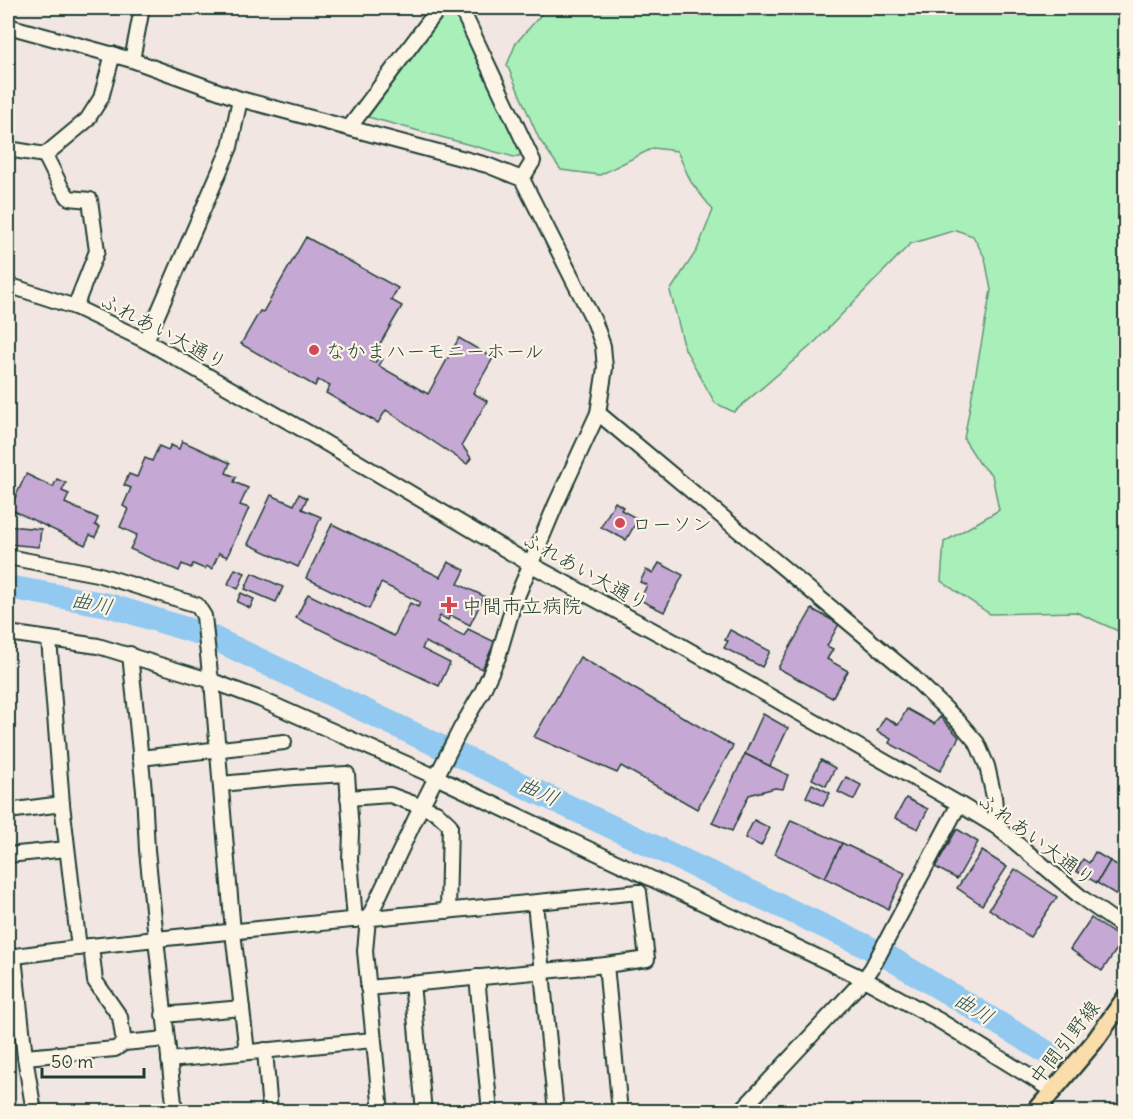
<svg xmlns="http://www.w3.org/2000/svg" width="1133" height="1119" viewBox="0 0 1133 1119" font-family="Delius,'Klee One',sans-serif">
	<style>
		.green { fill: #a9efba; stroke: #649677; stroke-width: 1.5 }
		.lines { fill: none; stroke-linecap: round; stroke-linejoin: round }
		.river { stroke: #91c9f0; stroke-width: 24 }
		.building { fill: #c5a8d4; stroke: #1f3d34; stroke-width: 1.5 }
		.minor-casing { stroke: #1f3d34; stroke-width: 18 }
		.major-casing { stroke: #1f3d34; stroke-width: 21 }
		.minor { stroke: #fcf5e5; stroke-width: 14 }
		.major { stroke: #faddab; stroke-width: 16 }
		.poi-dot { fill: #d1495b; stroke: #fcf5e5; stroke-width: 2 }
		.labels { text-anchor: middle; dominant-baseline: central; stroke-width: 4.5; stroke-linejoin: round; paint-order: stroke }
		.street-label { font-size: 20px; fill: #1f3d34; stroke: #fcf5e5 }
		.poi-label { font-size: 20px; fill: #1f3d34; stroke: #fcf5e5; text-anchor: start }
		.water-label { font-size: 21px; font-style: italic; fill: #36595a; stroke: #fcf5e5 }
	</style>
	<rect width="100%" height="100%" fill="#f1e6e2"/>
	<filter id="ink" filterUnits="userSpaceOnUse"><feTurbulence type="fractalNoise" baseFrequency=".0167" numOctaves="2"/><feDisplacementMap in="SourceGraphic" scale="12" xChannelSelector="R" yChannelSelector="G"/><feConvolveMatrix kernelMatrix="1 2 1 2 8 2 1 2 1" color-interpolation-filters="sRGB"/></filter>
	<g filter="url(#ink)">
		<g class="green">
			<polygon points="449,8 454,8 522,151 519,156 514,157 368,117"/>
			<polygon points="547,8 1125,8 1125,634 1076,612 990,614 941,581 944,542 999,510 992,475 980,464 964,439 991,290 985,258 973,236 956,230 910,244 814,343 734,412 715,403 685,349 670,291 697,250 713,210 691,182 677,151 653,148 600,175 561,170 539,139 507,65 516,43"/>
		</g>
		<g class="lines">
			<polyline class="river" points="8,587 108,605 209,636 437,745 885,955 1048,1053"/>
		</g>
		<g class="building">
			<polygon points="306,237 398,288 391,300 402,306 370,361 375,363 378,357 383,359 379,366 428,394 459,338 493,358 473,393 487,401 462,445 471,458 467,464 386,410 378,423 326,393 330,386 318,380 315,386 241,344 260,311 263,312"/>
			<polygon points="182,441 230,463 226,473 236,477 234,482 248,488 240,505 249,508 227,557 219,553 212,569 206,566 205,569 193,564 191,568 182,564 179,571 130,549 137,535 120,527 128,509 123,506 131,488 124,485 129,474 137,477 145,458 152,461 159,446 168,450 171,445 179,449"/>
			<polygon points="26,474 53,487 57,479 66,483 62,491 69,494 65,503 98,518 95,525 100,527 95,537 90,535 85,545 10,509"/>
			<polygon points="299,494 307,498 302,509 321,517 298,567 248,544 271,495 294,505"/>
			<polygon points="615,502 623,507 621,510 638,519 626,540 601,527"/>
			<polygon points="332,524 440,577 448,562 465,570 458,584 484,596 470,625 450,615 448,620 440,616 437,622 464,636 468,629 495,642 482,669 425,642 422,649 450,663 439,686 296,618 308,594 394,636 410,603 418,607 420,602 381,583 369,609 306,578"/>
			<polygon points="8,526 41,529 39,547 8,544"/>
			<polygon points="659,563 683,575 664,612 640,600 647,585 640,582 646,570 653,573"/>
			<polygon points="235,569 245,573 238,589 228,584"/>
			<polygon points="252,573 283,587 276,602 245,589"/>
			<polygon points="241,593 254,599 250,608 237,602"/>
			<polygon points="812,609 839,624 827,646 833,649 827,659 848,671 832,698 778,668"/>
			<polygon points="730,630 770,651 762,667 724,648 728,641 725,640"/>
			<polygon points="580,657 733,746 697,809 621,766 617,773 534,737"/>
			<polygon points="907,709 934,724 940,717 959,737 940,771 889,743 891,739 877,731 885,717 898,725"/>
			<polygon points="763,714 788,728 770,766 745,754"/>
			<polygon points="745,754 788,775 783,789 775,788 749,795 732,831 712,823"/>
			<polygon points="821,760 835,768 826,786 812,779"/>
			<polygon points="846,777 861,785 854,800 838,792"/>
			<polygon points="812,784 830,793 823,806 806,797"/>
			<polygon points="906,798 928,809 918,829 895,818"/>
			<polygon points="754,820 770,828 761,846 745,838"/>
			<polygon points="791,820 842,843 825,878 775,854"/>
			<polygon points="957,829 978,842 957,879 935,867"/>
			<polygon points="842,843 905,873 888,909 825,878"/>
			<polygon points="982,851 1007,867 982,905 957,888"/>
			<polygon points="1095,852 1110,861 1097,883 1076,871 1083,859 1089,863"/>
			<polygon points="1110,861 1126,870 1126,881 1117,895 1097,883"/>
			<polygon points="1015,869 1057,897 1030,937 989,909"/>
			<polygon points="1091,918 1123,940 1102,971 1070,949"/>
		</g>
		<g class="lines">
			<g class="minor-casing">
				<g id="minor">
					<polyline points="461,8 533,161 522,179"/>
					<polyline points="8,26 132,60 240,99 487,165 522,179 595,323 603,346 605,368 598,413 556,504 513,606 498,657 482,692 461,728 421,807 368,919 365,951 381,1112"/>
					<polyline points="132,60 142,8"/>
					<polyline points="349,128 439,8"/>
					<polyline points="8,149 45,155"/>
					<polyline points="8,285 75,307 146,341 307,432 530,564 680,645 959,804 997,827 1082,898 1126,929"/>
					<polyline points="75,307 97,251 90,200 69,198 61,187 45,155 87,120 101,98 113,54"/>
					<polyline points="146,341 230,147 240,99"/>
					<polyline points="598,413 908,672 960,723 977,743 987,766 994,797 997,827"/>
					<polyline points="8,557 97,574 197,605 204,616 210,674 212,681 233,932 247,1052"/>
					<polyline points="8,633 98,646 212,681 260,699 436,777 864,979 940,1021 1053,1091"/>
					<polyline points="49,639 62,804 79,948"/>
					<polyline points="130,654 144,791 147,850 156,939 175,1112"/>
					<polyline points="140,758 284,742"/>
					<polyline points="221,784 294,777 347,774 351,832 350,860 355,920"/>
					<polyline points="348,798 390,795 436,812 450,825 448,911"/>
					<polyline points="8,811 62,804"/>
					<polyline points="8,855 67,849"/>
					<polyline points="535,903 556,1112"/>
					<polyline points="91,946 95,981 120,1017 124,1043 166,1039"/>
					<polyline points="8,957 91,946 156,939 639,892 647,959 606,965 368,988"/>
					<polyline points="14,957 25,1057 34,1112"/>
					<polyline points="606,965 620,1112"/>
					<polyline points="477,977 490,1112"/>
					<polyline points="412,983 424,1112"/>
					<polyline points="163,1015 242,1008"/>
					<polyline points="265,1050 270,1112"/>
					<polyline points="25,1057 115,1049 124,1043"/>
					<polyline points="169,1060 373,1040"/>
					<polyline points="740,1112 864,979 872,968 959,804"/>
				</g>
			</g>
			<g class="major-casing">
				<polyline id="major" points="1035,1112 1094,1042 1126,997"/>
			</g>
			<use href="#minor" class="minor"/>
			<use href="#major" class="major"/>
		</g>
	</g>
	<g class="poi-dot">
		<circle cx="314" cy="350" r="6"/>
		<circle cx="620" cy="523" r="6"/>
		<path d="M446 596h6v6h6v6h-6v6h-6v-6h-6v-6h6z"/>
	</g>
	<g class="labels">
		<g class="street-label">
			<text transform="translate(164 331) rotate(28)">ふれあい大通り</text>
			<text transform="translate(586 571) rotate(29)">ふれあい大通り</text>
			<text transform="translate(1037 839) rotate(37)">ふれあい大通り</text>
			<text transform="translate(1064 1042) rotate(-52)">中間引野線</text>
		</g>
		<g class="poi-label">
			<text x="326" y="350">なかまハーモニーホール</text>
			<text x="632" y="523">ローソン</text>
			<text x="462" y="605">中間市立病院</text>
		</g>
		<g class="water-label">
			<text transform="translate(92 603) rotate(12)">曲川</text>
			<text transform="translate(539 791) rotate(25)">曲川</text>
			<text transform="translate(974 1008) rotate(31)">曲川</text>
		</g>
	</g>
	<rect width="1133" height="1119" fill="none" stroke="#fcf5e5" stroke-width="30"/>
	<rect x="15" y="15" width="1103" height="1089" fill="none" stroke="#1f3d34" stroke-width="2" filter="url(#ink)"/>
	<path d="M42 1068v9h102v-9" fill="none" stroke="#1f3d34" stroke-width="3"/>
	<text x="51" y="1068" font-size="18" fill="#1f3d34" stroke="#fcf5e5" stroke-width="4.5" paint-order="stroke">50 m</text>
</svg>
